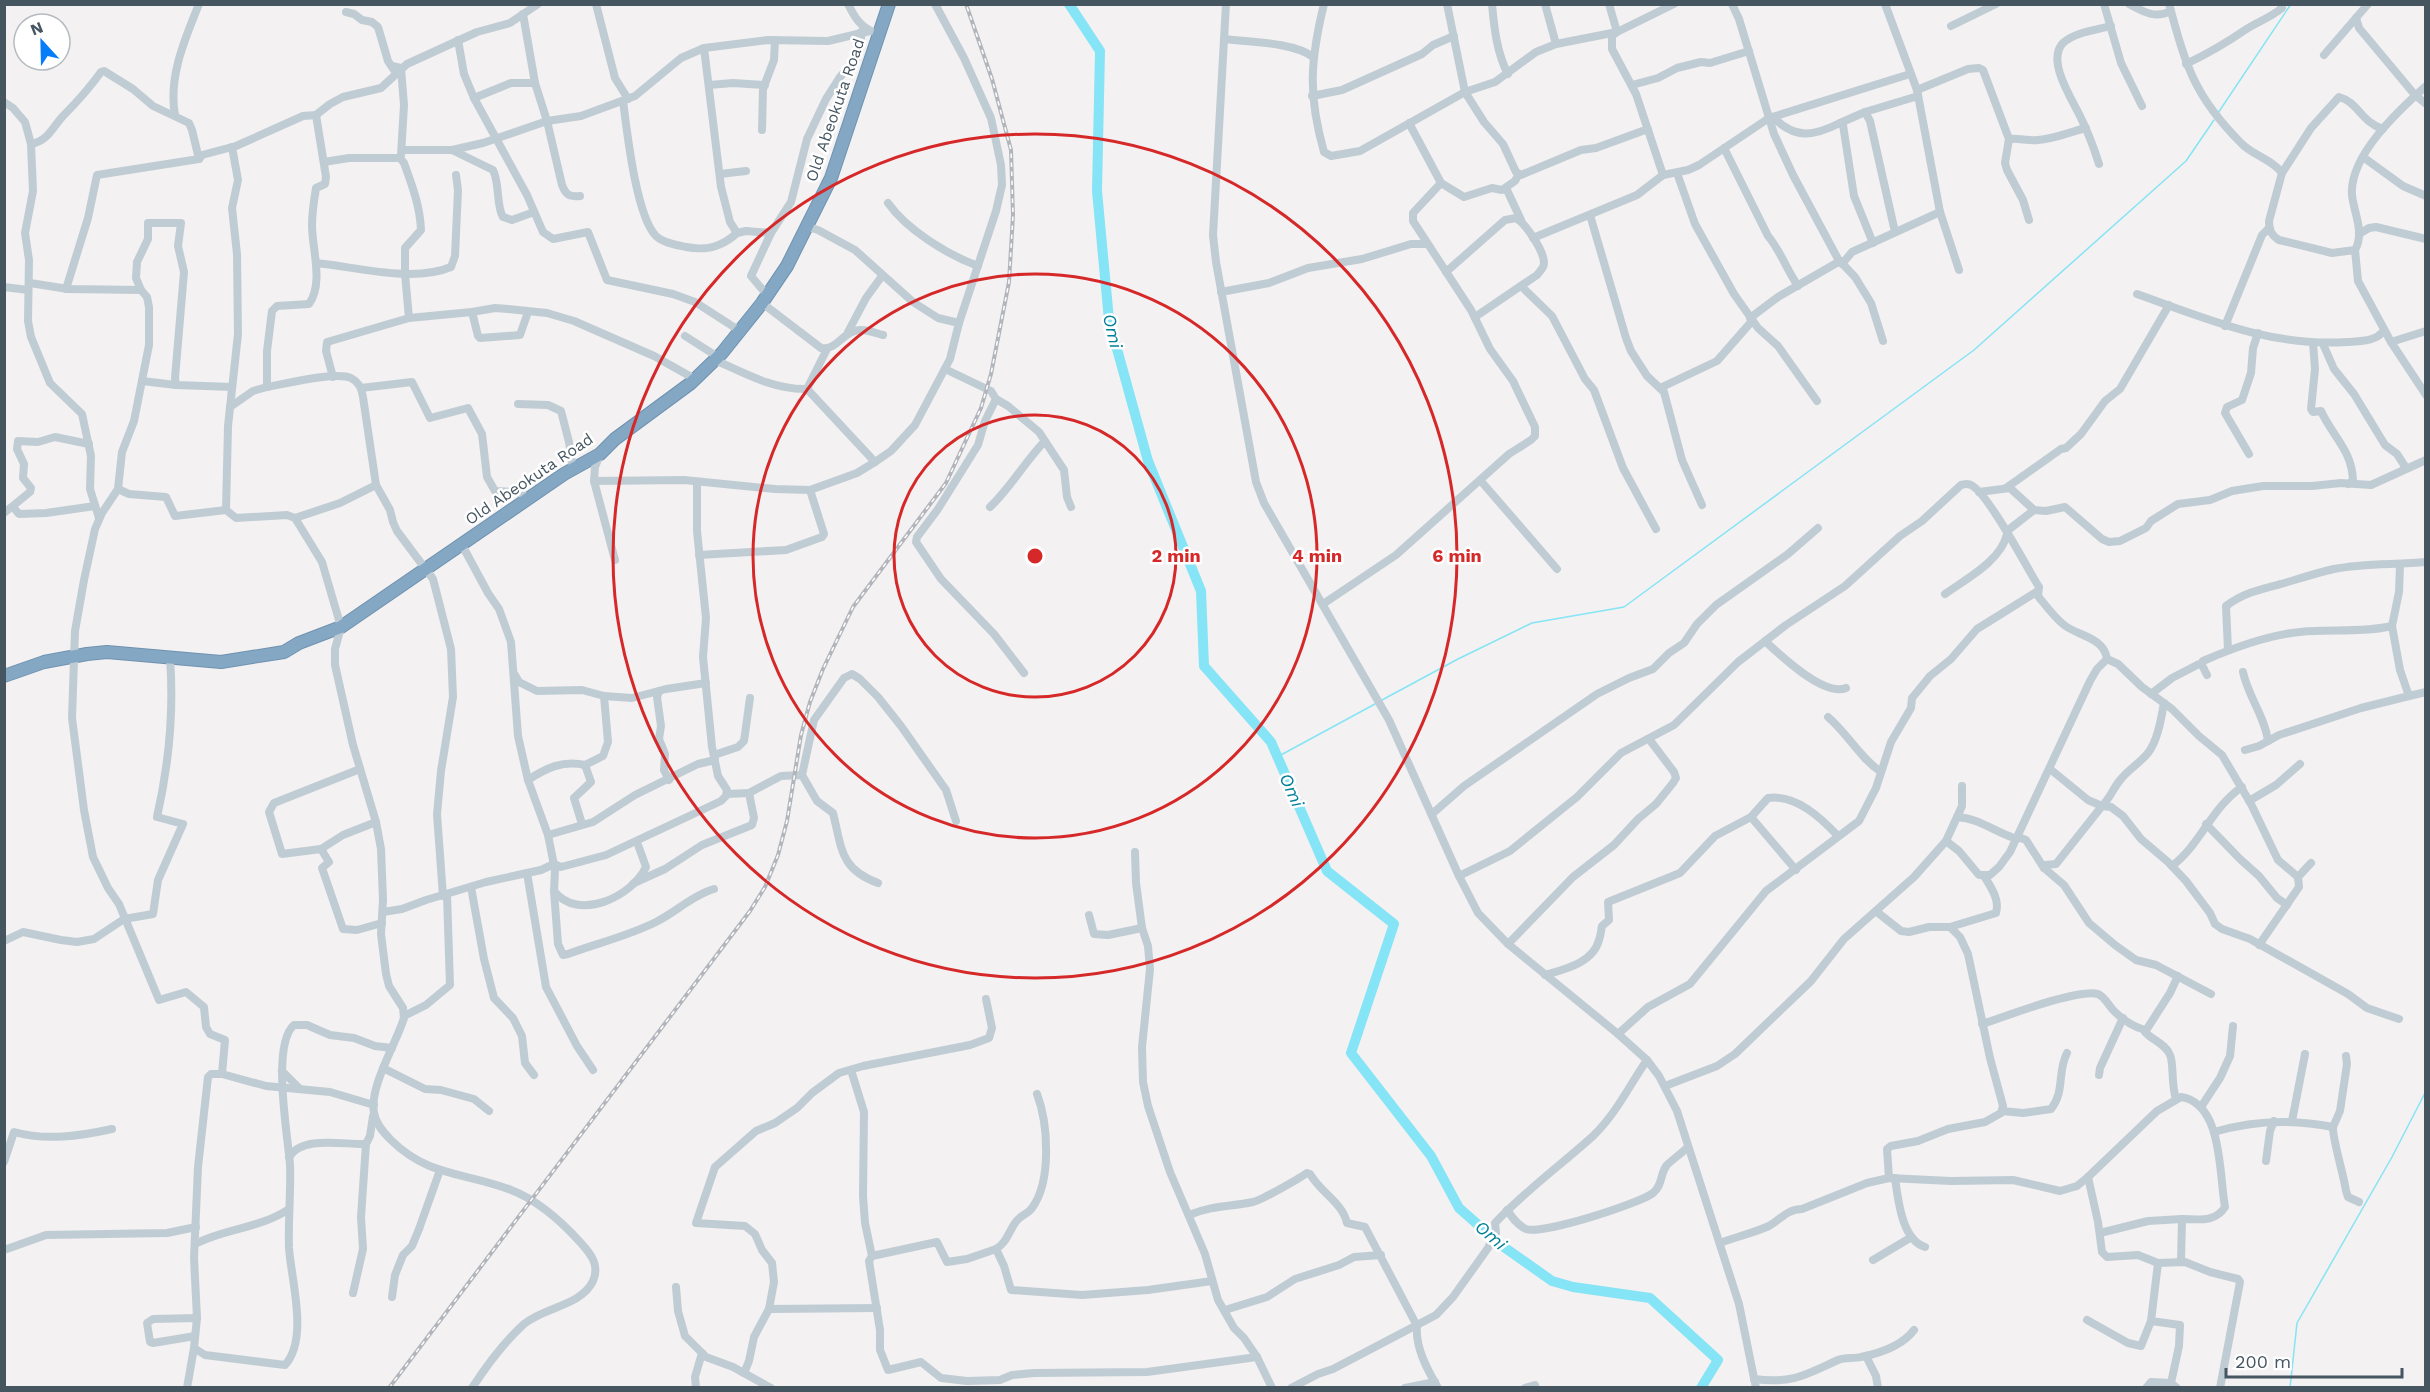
<svg xmlns="http://www.w3.org/2000/svg" width="2430" height="1392" viewBox="0 0 2430 1392" font-family="'Work Sans',sans-serif">
	<style>
		.lines { fill: none; stroke-linecap: round; stroke-linejoin: round }
		.stream { stroke: #85e4f5; stroke-width: 1.5 }
		.river { stroke: #85e4f5; stroke-width: 10 }
		.highway-casing { stroke: #6f92b0; stroke-width: 14 }
		.minor { stroke: #c0ccd4; stroke-width: 8 }
		.highway { stroke: #84a7c4; stroke-width: 12 }
		.rail-casing { stroke: #b2b6bc; stroke-width: 4 }
		.rail { stroke: #fff; stroke-width: 1.5; stroke-dasharray: 4.5; stroke-linecap: butt }
		.ring { fill: none; stroke: #d62828; stroke-width: 3 }
		.labels { text-anchor: middle; dominant-baseline: central; stroke-width: 5; stroke-linejoin: round; paint-order: stroke }
		.street-label { font-size: 16px; fill: #465661; stroke: #fff }
		.water-label { font-size: 18px; font-style: italic; fill: #038198; stroke: #fff }
		.centre { fill: #d62828; stroke: #fff; stroke-width: 3 }
		.ring-label { font-size: 18px; text-anchor: middle; font-weight: bold; fill: #d62828; stroke: #fff; stroke-width: 5; stroke-linejoin: round; paint-order: stroke }
	</style>
	<rect width="100%" height="100%" fill="#f3f1f1"/>
	<g class="lines">
		<g class="stream">
			<polyline points="2218,113 2291,4"/>
			<polyline points="1382,700 1458,659 1532,623 1624,607 1974,350 2186,161 2214,120"/>
			<polyline points="1279,756 1375,704"/>
			<polyline points="2290,1388 2297,1323 2392,1157 2426,1091"/>
		</g>
		<polyline class="river" points="1069,4 1100,51 1097,191 1109,320 1148,461 1201,591 1204,666 1271,742 1327,871 1394,924 1351,1053 1431,1156 1459,1208 1501,1245 1552,1281 1573,1287 1650,1298 1718,1360 1701,1388"/>
		<g class="highway-casing">
			<polyline id="highway" points="4,676 44,662 87,654 107,652 221,662 284,652 299,643 341,627 564,474 600,454 615,439 691,383 722,353 762,303 787,266 831,178 889,4"/>
		</g>
		<g class="minor">
			<polyline points="596,4 615,78 628,99"/>
			<path d="M848,4c6,12 11,21 23,27"/>
			<polyline points="1226,4 1213,235 1216,262 1256,482 1264,503 1389,720 1459,876 1478,913 1508,944 1618,1034 1647,1060 1659,1076 1677,1111 1739,1304 1756,1388"/>
			<path d="M1324,4c-14,57 -16,92 0,148l7,4 29,-5 105,-59 30,-10 41,-30 20,-8 61,-12 57,-28"/>
			<polyline points="1447,4 1465,92 1484,122 1503,144 1516,172 1521,175 1581,150 1596,148 1648,129"/>
			<path d="M1492,4c2,23 5,50 16,70"/>
			<polyline points="1545,4 1556,44"/>
			<polyline points="1609,4 1617,32 1612,36 1612,49 1636,94 1663,175"/>
			<polyline points="1732,4 1739,19 1774,134 1793,175 1838,259 1855,277 1871,303 1883,341"/>
			<polyline points="1885,4 1917,90 1940,212 1959,270"/>
			<polyline points="2104,4 2121,63 2142,106"/>
			<path d="M2129,4c15,8 26,15 42,7"/>
			<path d="M2169,4c17,62 25,92 72,139 11,12 32,17 41,30l-13,48c0,9 2,14 10,19l53,13 23,-3c10,-18 -1,-36 -3,-55 -3,-39 47,-85 74,-109"/>
			<polyline points="346,12 354,14 362,20 372,22 378,27 388,61 394,70"/>
			<path d="M523,14l12,69 12,38 15,64c4,10 7,12 18,11"/>
			<polyline points="2356,18 2359,28 2415,95 2426,104"/>
			<polyline points="1951,26 1996,4"/>
			<path d="M1224,39c24,3 70,3 89,18"/>
			<polyline points="458,40 464,74 474,98 527,195 543,232 553,239 588,232 607,280 673,294 695,302 740,331"/>
			<polyline points="704,48 721,187 730,222 737,233 746,231 771,233"/>
			<polyline points="2324,55 2368,4"/>
			<path d="M2186,64c21,-10 40,-21 59,-34 12,-8 25,-12 37,-22l-1,-4"/>
			<polyline points="392,66 401,68 404,105 401,155"/>
			<polyline points="709,85 733,83 765,85"/>
			<polyline points="1632,85 1658,78 1677,68 1701,62 1710,63 1749,51"/>
			<polyline points="1917,90 1968,69 1979,68 1983,70 2009,139 2005,163 2007,170 2023,200 2029,220"/>
			<polyline points="1312,96 1342,90 1422,54 1433,45 1454,36"/>
			<polyline points="474,98 511,83 535,83"/>
			<path d="M623,101c4,30 13,115 33,135 7,7 21,9 30,11 20,4 36,0 51,-14"/>
			<polyline points="4,102 13,108 25,122 31,144 33,191 25,233 29,260 28,321 31,337 50,383 82,414 91,456 90,489 99,518"/>
			<polyline points="1865,112 1870,121 1895,232"/>
			<path d="M175,115c-7,-38 10,-76 24,-111"/>
			<path d="M316,115l10,62 -1,7 -9,4c-2,12 -4,24 -4,37 0,24 12,58 -3,79l-32,2 -5,5 -5,40v36c18,-3 69,-16 84,-9 8,4 11,11 12,19l13,88 14,25 3,12 4,9 36,48 18,70 2,48 -12,74 -4,43 6,82"/>
			<path d="M1773,117c22,23 41,19 67,6l3,2 11,71 19,47"/>
			<polyline points="1840,123 1865,112 1918,96"/>
			<polyline points="762,130 763,89 774,60 775,40"/>
			<path d="M2009,139c10,-1 19,2 29,1 16,-1 32,-8 48,-12"/>
			<path d="M31,144c17,-3 21,-16 32,-28 16,-16 25,-26 38,-44l3,-1 29,18 20,17 36,17 3,7 7,29"/>
			<path d="M1724,148l44,88c12,14 19,34 30,50"/>
			<polyline points="402,150 452,150 483,143 547,121 581,116 635,96 681,58 704,48 768,40 828,41 870,31"/>
			<path d="M452,150l41,20c7,14 3,36 10,47l9,3 22,-8"/>
			<polyline points="2363,157 2403,186 2426,196"/>
			<path d="M400,158l4,5c8,22 16,43 17,67l-16,18v26l4,44"/>
			<polyline points="324,162 349,158 400,158"/>
			<path d="M2099,164c-5,-16 -11,-32 -19,-48 -8,-17 -34,-55 -17,-73 12,-11 33,-13 48,-17"/>
			<polyline points="1677,173 1695,224 1734,294 1758,328 1778,346 1817,401"/>
			<path d="M2282,173l29,-45 28,-31c19,5 22,25 44,32"/>
			<polyline points="720,174 746,171"/>
			<polyline points="1441,183 1464,197 1492,188 1502,190 1515,181 1519,174"/>
			<polyline points="1506,188 1521,220"/>
			<path d="M888,203c19,27 60,52 90,63"/>
			<polyline points="1590,215 1626,338 1631,351 1647,376 1664,392 1682,460 1702,505"/>
			<polyline points="808,227 818,230 855,250 913,302 938,318 959,323"/>
			<polyline points="2359,234 2369,228 2376,227 2426,239"/>
			<polyline points="1533,238 1637,195 1663,175 1688,170 1699,165 1769,118 1910,74"/>
			<polyline points="2355,250 2358,281 2391,342 2426,395"/>
			<path d="M316,263c40,4 97,20 135,4l4,-11 3,-66 -2,-15"/>
			<polyline points="1842,264 1852,252 1940,212"/>
			<path d="M1446,272l59,-52 11,-2c10,6 28,33 28,45 0,5 -4,8 -7,12l-62,42"/>
			<polyline points="30,283 68,289 141,290 147,297 149,307 149,345 134,421 122,452 118,489 102,513 95,529 84,580 75,631 72,718 84,810 93,857 108,888 119,904 159,1000 186,992 204,1007 206,1027 210,1034 225,1040 222,1074 266,1086 330,1092 374,1105"/>
			<polyline points="1521,286 1552,316 1585,379 1594,390 1623,468 1656,529"/>
			<polyline points="4,287 28,290"/>
			<polyline points="66,289 88,218 97,175 199,159 202,155 236,146 303,116 316,115 330,104 343,97 381,88 407,64 477,32 510,23 538,4"/>
			<polyline points="141,290 136,278 137,262 148,239 148,223 181,223 178,246 184,272 175,378 176,385"/>
			<polyline points="1221,292 1269,283 1308,268 1362,259 1411,244 1426,244"/>
			<path d="M2137,294c70,25 134,53 210,48 12,-1 30,0 37,-12"/>
			<polyline points="767,295 751,276 771,233 791,202 807,139 826,99 840,77 856,59 861,46 861,32"/>
			<path d="M762,303l59,45c16,3 22,-17 38,-18 8,-1 16,3 24,5"/>
			<polyline points="472,312 478,336 480,338 520,335 528,312"/>
			<polyline points="1750,318 1778,297 1840,261"/>
			<polyline points="2225,326 2262,235 2269,228"/>
			<polyline points="848,332 866,298 882,276"/>
			<polyline points="685,336 718,357"/>
			<polyline points="2391,342 2426,331"/>
			<path d="M2313,343l2,26 -4,40 2,3 8,-1c12,26 31,39 32,70l-5,3"/>
			<polyline points="2323,344 2334,369 2354,394 2385,445 2397,454 2406,468"/>
			<path d="M715,360c29,13 59,30 92,29l68,73"/>
			<polyline points="945,369 991,391 996,399 1008,406 1039,432 1064,470 1067,497 1071,507"/>
			<polyline points="333,377 326,351 327,342 409,318 472,312 495,308 508,309 547,313 574,321 654,356 695,379"/>
			<polyline points="142,381 176,385 232,387"/>
			<polyline points="361,388 412,382 430,418 468,408 482,434 487,477 495,491 517,492 529,498"/>
			<polyline points="1660,388 1717,361 1752,321"/>
			<polyline points="807,389 827,349"/>
			<polyline points="996,399 985,421 978,445 938,509 917,537 916,542 941,579 994,634 1024,673"/>
			<polyline points="518,404 548,405 561,411 569,442 573,469"/>
			<polyline points="230,407 253,391 267,387"/>
			<polyline points="600,454 595,467 594,481 684,480 775,489 810,490 857,473 875,462 891,451 915,425 950,359 959,323 996,211 1002,185 1001,165 991,118 964,58 935,4"/>
			<polyline points="2249,454 2225,413 2227,407 2242,400 2251,373 2253,348 2258,333"/>
			<polyline points="1480,480 1557,569"/>
			<polyline points="594,481 615,560"/>
			<polyline points="2006,488 2061,449 2066,448 2081,434 2105,401 2120,389 2169,305"/>
			<polyline points="118,489 129,494 166,497 175,516 226,510"/>
			<polyline points="1979,492 2010,488 2034,510 2046,511 2065,507 2102,539 2109,542 2120,541 2146,528 2151,521 2178,504 2210,500 2232,491 2263,486 2312,486 2341,483 2371,485 2426,460"/>
			<polyline points="13,507 19,514 46,513 95,506"/>
			<path d="M990,507c21,-20 34,-44 54,-65"/>
			<path d="M226,510l10,8 51,-3 8,3 27,44 19,65 -6,22v16l18,80 23,77 5,27 2,51 -2,34 5,40 3,12 14,22 1,10c-8,26 -35,69 -30,95 2,11 9,19 17,27 37,37 74,32 120,50 26,10 50,31 69,52 11,12 20,23 13,39 -12,25 -49,26 -69,43 -20,18 -37,41 -52,64"/>
			<polyline points="226,510 228,426 238,334 237,254 232,208 238,180 232,147"/>
			<polyline points="4,513 30,492 31,488 23,478 24,464 17,449 18,441 38,442 55,437 89,444"/>
			<polyline points="295,518 340,503 376,485"/>
			<polyline points="2007,531 2034,510"/>
			<path d="M462,545l26,48 11,16 12,33 7,94 10,44 20,55 7,35 -1,21 4,53 5,11 5,-1c30,-11 60,-18 88,-32 20,-10 37,-27 58,-33"/>
			<polyline points="699,555 786,550 822,537 824,534 810,490"/>
			<path d="M1945,594c21,-15 56,-33 62,-60"/>
			<polyline points="1323,604 1396,555 1509,454 1531,440 1535,436 1535,427 1513,381 1490,349 1471,310 1413,221 1413,213 1441,183 1409,123"/>
			<polyline points="2392,626 2399,592 2400,565"/>
			<path d="M1765,641c16,15 59,56 81,47"/>
			<path d="M2228,650l-2,-44c17,-13 35,-17 55,-22 17,-5 35,-11 53,-15 30,-6 61,-4 92,-7"/>
			<polyline points="2107,659 2118,664 2142,687 2172,709 2199,736 2222,755 2251,804 2278,860 2298,877 2311,863"/>
			<path d="M2203,661c30,-13 64,-26 97,-29 31,-3 62,1 92,-6l8,44 9,26 -48,12 -82,27 -20,11 -14,4"/>
			<path d="M2243,672c5,24 22,45 25,69"/>
			<polyline points="515,675 519,682 537,691 582,690 604,696 632,698 666,689 706,683"/>
			<polyline points="659,691 657,697 661,726 659,739 665,754 664,770 669,780"/>
			<polyline points="2151,694 2172,678 2199,664 2202,665 2207,675"/>
			<polyline points="2409,696 2426,692"/>
			<path d="M1828,717c20,17 32,41 53,55"/>
			<polyline points="714,755 738,747 744,741 750,698"/>
			<polyline points="360,769 274,803 269,812 282,854 321,849 329,862 322,868 343,929 357,930 382,923"/>
			<path d="M2050,769l38,31 14,6c9,-9 11,-18 19,-27 8,-10 19,-16 27,-26 10,-13 13,-34 16,-50"/>
			<polyline points="802,775 814,720 844,678 852,674 860,679 878,697 901,726 946,790 956,821"/>
			<path d="M528,780c18,-12 35,-20 57,-15"/>
			<path d="M727,794l22,-1 32,-17 21,-1 15,26 16,12c9,36 7,56 45,70"/>
			<polyline points="2249,801 2276,785 2300,764"/>
			<polyline points="1432,814 1464,786 1597,694 1629,678 1653,669 1669,653 1684,643 1697,624 1716,605 1788,554 1818,528"/>
			<polyline points="1751,817 1796,870"/>
			<polyline points="1957,817 1962,806 1962,786"/>
			<polyline points="582,824 574,798 591,782 585,765 603,756 608,742 604,696"/>
			<polyline points="2206,824 2240,859 2259,876 2277,898 2287,905"/>
			<polyline points="548,835 593,822 635,795 698,764 715,760"/>
			<polyline points="2018,837 2026,840 2044,868 2064,885 2089,923 2115,945 2136,960 2156,965 2211,994"/>
			<polyline points="321,849 343,835 376,822"/>
			<polyline points="1135,852 1136,883 1142,928 1148,946 1150,969 1142,1047 1143,1082 1148,1106 1170,1172 1205,1254 1218,1300 1234,1328 1244,1338 1257,1357 1272,1388"/>
			<path d="M2172,866c29,-22 39,-58 70,-79"/>
			<polyline points="2044,868 2045,865 2056,864 2102,806 2111,807 2123,816 2141,839 2168,862 2186,881 2210,913 2215,924 2222,929 2250,939 2348,994 2367,1008 2399,1019"/>
			<polyline points="527,873 546,987 577,1046 593,1070"/>
			<path d="M1459,876l51,-25 67,-54 44,-44 53,-28 64,-63 48,-37 59,-39 55,-50 22,-15 39,-36c5,-1 5,-2 10,0 17,8 56,83 68,102l-1,9c8,10 16,21 26,29 14,11 40,12 43,34l-10,10 -7,12 -80,171 -11,15 -9,8h-11l-20,-24 -13,-10"/>
			<polyline points="634,883 665,869 702,845 752,825 754,818 749,793"/>
			<polyline points="471,887 484,959 494,998 513,1018 522,1036 525,1063 534,1075"/>
			<path d="M554,891c24,31 78,6 92,-24l-9,-25"/>
			<polyline points="383,912 402,909 426,900 486,882 541,870 554,864 561,867 606,855 721,801 726,796 727,790 718,776 712,747 703,657 706,618 697,531 697,482"/>
			<polyline points="1877,912 1901,931 1909,932 1929,927 1950,927 1960,937 1968,954 1990,1058 2003,1106 2001,1113 1985,1122 1948,1129 1918,1141 1891,1146 1887,1149 1889,1178"/>
			<polyline points="1089,915 1094,934 1108,935 1142,928"/>
			<path d="M1950,927l46,-14c4,-13 -5,-26 -12,-37"/>
			<path d="M4,941l19,-9 38,8 16,2 17,-3 30,-20 29,-5 5,-34 25,-56 -26,-7c12,-53 17,-106 13,-159"/>
			<polyline points="1508,944 1573,877 1614,845 1638,819 1656,804 1673,783 1676,778 1674,772 1649,739"/>
			<polyline points="2259,945 2299,887 2298,877"/>
			<path d="M1545,975c20,-6 48,-12 54,-35 2,-5 2,-10 3,-14l7,-6 -1,-18 72,-29 35,-37 36,-19 17,-19c28,-4 53,20 70,38"/>
			<polyline points="404,1016 426,1005 450,985 447,895"/>
			<path d="M1982,1024c22,-7 97,-36 116,-30 7,3 11,12 16,17 8,8 20,16 31,19"/>
			<polyline points="1618,1034 1648,1007 1690,984 1766,891 1859,821 1876,788 1891,742 1911,708 1912,698 1917,692 1930,676 1951,659 1977,629 2038,591"/>
			<polyline points="383,1068 425,1089 441,1090 474,1099 489,1111"/>
			<polyline points="851,1070 864,1112 863,1196 865,1223 872,1256"/>
			<polyline points="282,1071 299,1088"/>
			<path d="M222,1074h-11l-3,3 -10,90 -4,91 3,60 -3,30 11,7 80,10c24,-26 6,-86 4,-117 -1,-28 2,-56 1,-83 -2,-29 -19,-120 4,-140h13l23,10 24,3 21,8 17,2"/>
			<polyline points="2099,1075 2100,1068 2123,1018"/>
			<path d="M1665,1086l52,-20 18,-12 76,-73 33,-42 70,-62 32,-36 11,-24c22,1 39,16 60,22"/>
			<path d="M2176,1099c-5,-14 -2,-36 -6,-44 -4,-11 -18,-15 -25,-23l25,-39 8,-17"/>
			<polyline points="2201,1107 2220,1078 2230,1056 2233,1026"/>
			<path d="M2002,1111l21,2 28,-4c14,-17 6,-37 16,-56"/>
			<polyline points="2292,1121 2305,1054"/>
			<path d="M2333,1127c-1,10 11,49 13,64l2,6 11,5"/>
			<path d="M2214,1132c40,-12 79,-13 119,-5l7,-16 7,-47 -1,-8"/>
			<path d="M289,1157c14,-22 54,-12 77,-13"/>
			<polyline points="2266,1161 2270,1131 2274,1121"/>
			<path d="M4,1162l10,-30c32,9 66,4 98,-3"/>
			<polyline points="2088,1177 2098,1222 2102,1252 2107,1257 2138,1255 2158,1263 2185,1262 2210,1272 2238,1279 2240,1282 2220,1388"/>
			<path d="M1895,1178c3,22 7,62 30,69"/>
			<path d="M1507,1210c5,7 11,16 19,19 15,6 113,-25 127,-36 10,-8 7,-20 14,-28 6,-6 15,-12 21,-18"/>
			<path d="M1189,1215c25,-10 40,-8 64,-13 7,-1 47,-24 54,-29l3,1c11,19 32,28 37,49l18,4 51,97"/>
			<polyline points="2100,1233 2148,1221 2182,1219"/>
			<path d="M197,1243c30,-15 64,-15 92,-34"/>
			<path d="M1720,1243c16,-6 33,-10 49,-17 11,-6 18,-17 33,-17l65,-26 22,-5 62,3 62,-1 47,11 17,-5 11,-9 69,-66 24,-14c42,6 38,78 44,110 -10,16 -27,12 -43,12l-1,42"/>
			<path d="M996,1249c11,-7 12,-16 19,-26 4,-7 13,-9 17,-15 20,-27 16,-85 5,-114"/>
			<polyline points="4,1250 46,1235 167,1233 196,1227"/>
			<polyline points="1873,1260 1910,1238"/>
			<polyline points="2158,1263 2151,1321 2180,1325 2179,1346 2171,1383 2177,1388"/>
			<polyline points="1212,1281 1148,1290 1082,1295 1011,1290 1004,1266 996,1249 967,1259 947,1262 937,1242 872,1256 869,1261 880,1330 880,1350 888,1370 921,1362 941,1378 967,1381 1000,1380 1012,1375 1034,1373 1147,1372 1257,1357"/>
			<polyline points="676,1287 678,1311 685,1336 706,1357 733,1367 771,1388"/>
			<polyline points="353,1293 363,1249 361,1217 366,1144 370,1136 373,1116"/>
			<polyline points="392,1297 395,1275 403,1255 412,1246 419,1229 440,1170"/>
			<polyline points="769,1309 774,1282 772,1263 762,1250 755,1234 745,1226 696,1223 715,1167 756,1131 775,1123 797,1108 812,1093 839,1073 863,1066 970,1045 989,1038 992,1028 986,999"/>
			<polyline points="1225,1310 1267,1297 1295,1279 1339,1265 1354,1257 1381,1255"/>
			<polyline points="2087,1320 2128,1343 2141,1346 2151,1321"/>
			<path d="M1417,1326c-2,21 10,43 21,62"/>
			<polyline points="195,1336 153,1343 150,1342 147,1323 153,1319 197,1318"/>
			<polyline points="1866,1356 1876,1376 1878,1388"/>
			<polyline points="744,1373 749,1361 754,1337 769,1309 877,1308"/>
			<path d="M1754,1379c39,5 51,-4 84,-19 7,-3 16,-1 23,-3 20,-4 41,-11 53,-27"/>
			<polyline points="187,1388 194,1348"/>
			<polyline points="696,1388 695,1377 702,1353"/>
			<path d="M1291,1388l27,-14 15,-5 103,-54 17,-18 35,-49 8,-15 -1,-10c30,-32 66,-58 98,-87 23,-22 36,-50 54,-76"/>
			<polyline points="1405,1388 1435,1382"/>
			<polyline points="1525,1388 1535,1385"/>
			<polyline points="2146,1388 2151,1382 2171,1383"/>
		</g>
		<use href="#highway" class="highway"/>
		<g class="rail-casing">
			<polyline id="rail" points="389,1388 750,911 765,887 778,855 787,821 801,735 810,702 823,669 853,607 946,483 981,408 991,374 1009,282 1013,215 1011,150 992,79 966,4"/>
		</g>
		<use href="#rail" class="rail"/>
	</g>
	<g class="ring">
		<circle cx="1035" cy="556" r="141"/>
		<circle cx="1035" cy="556" r="282"/>
		<circle cx="1035" cy="556" r="422"/>
	</g>
	<g class="labels">
		<g class="street-label">
			<text transform="translate(835 110) rotate(-71)">Old Abeokuta Road</text>
			<text transform="translate(529 479) rotate(-34)">Old Abeokuta Road</text>
		</g>
		<g class="water-label">
			<text transform="translate(1113 331) rotate(77)">Omi</text>
			<text transform="translate(1292 790) rotate(66)">Omi</text>
			<text transform="translate(1491 1235) rotate(40)">Omi</text>
		</g>
	</g>
	<circle cx="1035" cy="556" r="9" class="centre"/>
	<g class="ring-label">
		<text x="1176" y="562">2 min</text>
		<text x="1317" y="562">4 min</text>
		<text x="1457" y="562">6 min</text>
	</g>
	<rect width="2430" height="1392" fill="none" stroke="#465661" stroke-width="12"/>
	<g transform="translate(42 42) rotate(338)"><circle r="28" fill="#ffffff" stroke="#b5bbc0" stroke-width="1.5"/>
	<path d="M0-4.5L10 22L0 15L-10 22Z" fill="#067df8"/>
	<text y="-9" font-size="16" font-weight="bold" text-anchor="middle" fill="#465661">N</text>
	</g>
	<path d="M2226 1368v9h176v-9" fill="none" stroke="#465661" stroke-width="3"/>
	<text x="2235" y="1368" font-size="18" fill="#465661" stroke="#ffffff" stroke-width="4.5" paint-order="stroke">200 m</text>
</svg>
